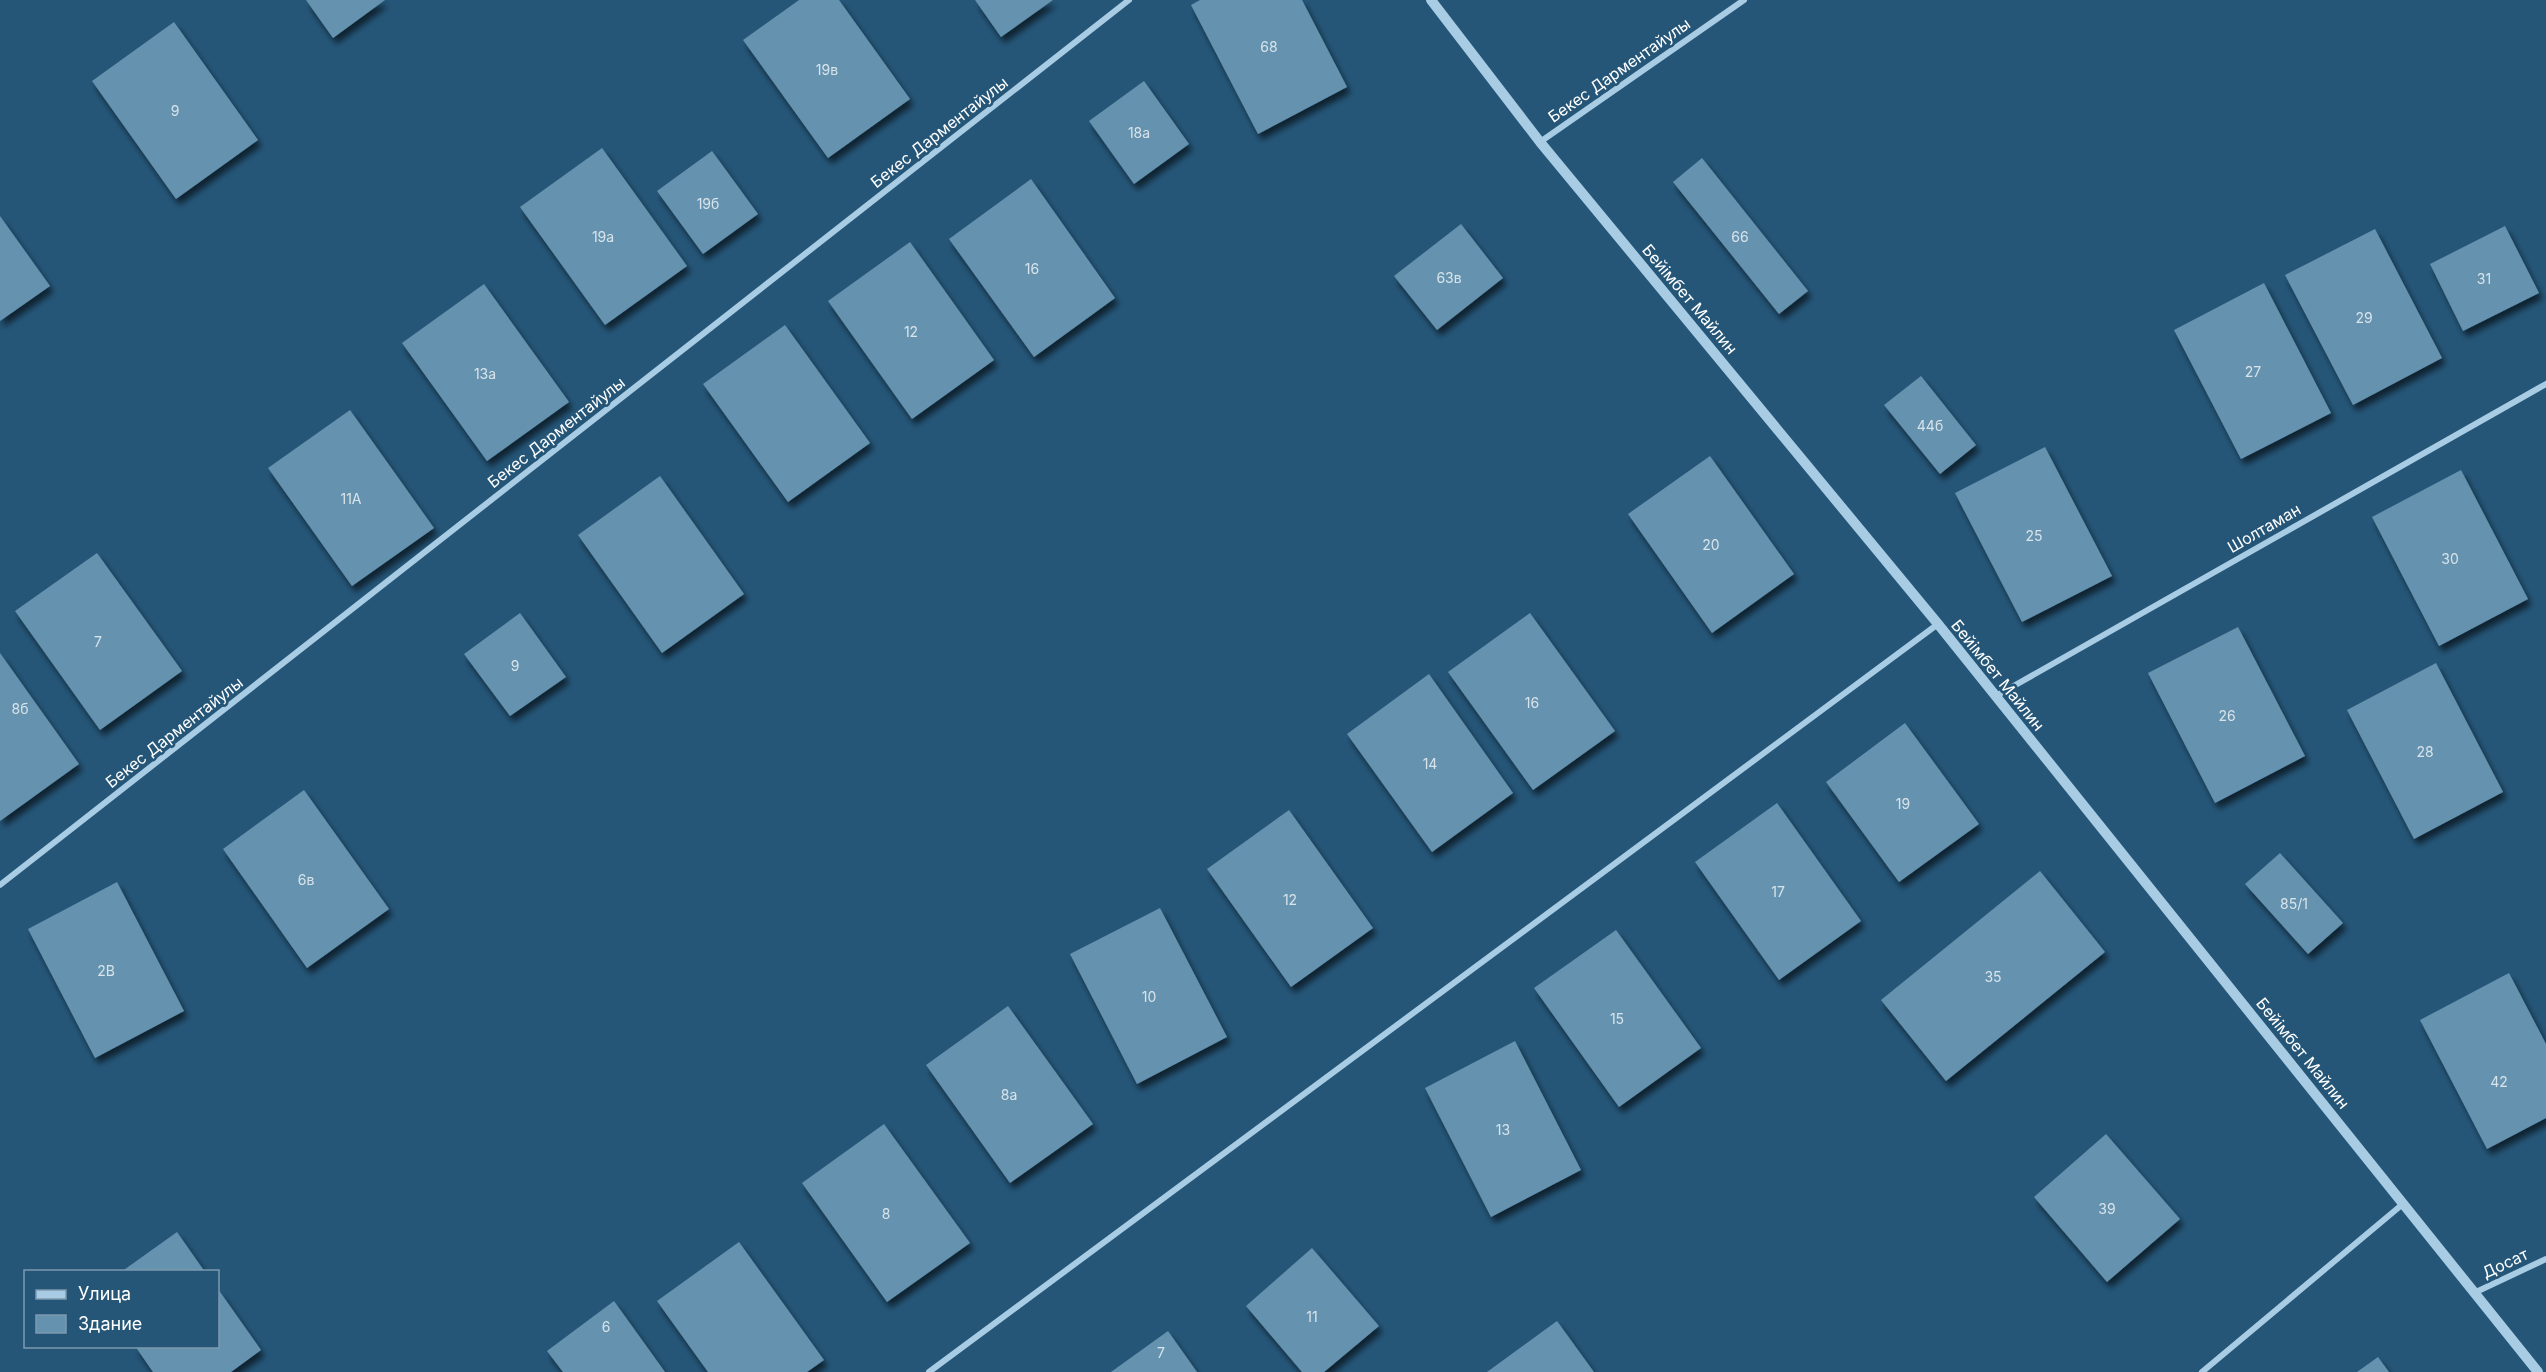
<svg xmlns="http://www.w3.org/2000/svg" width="2546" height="1372" viewBox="0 0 2546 1372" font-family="Inter,sans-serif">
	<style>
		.building { fill: #6592ae; filter: url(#shadow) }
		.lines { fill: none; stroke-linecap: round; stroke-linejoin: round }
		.minor { stroke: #a7cce3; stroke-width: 6 }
		.tertiary { stroke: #a7cce3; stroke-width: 10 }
		.labels { text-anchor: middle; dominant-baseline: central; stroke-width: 5; stroke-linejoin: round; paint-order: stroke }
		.number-label { font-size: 14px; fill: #d8e4eb }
		.street-label { font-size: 16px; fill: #fff; stroke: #255678 }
	</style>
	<defs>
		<filter id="shadow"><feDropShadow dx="3.5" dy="6" stdDeviation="3" flood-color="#0009"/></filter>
	</defs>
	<rect width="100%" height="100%" fill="#255678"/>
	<g class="building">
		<polygon points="306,0 385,0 333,38"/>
		<polygon points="799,0 839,0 910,99 828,158 743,40"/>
		<polygon points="975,0 1053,0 1001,37"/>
		<polygon points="1200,0 1302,0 1347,87 1258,134 1191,5"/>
		<polygon points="174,22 258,140 176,199 92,81"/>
		<polygon points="1144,81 1189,144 1134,184 1089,121"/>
		<polygon points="602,148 687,266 605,325 520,207"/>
		<polygon points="712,151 758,214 703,254 657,191"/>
		<polygon points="1702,158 1808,291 1779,314 1673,182"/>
		<polygon points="1031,179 1115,298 1034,357 949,239"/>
		<polygon points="0,216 50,286 0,321"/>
		<polygon points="1461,224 1503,278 1437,330 1394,276"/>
		<polygon points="2505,226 2539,293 2463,331 2430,264"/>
		<polygon points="2375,229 2442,358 2353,405 2285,275"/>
		<polygon points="910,242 994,360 912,419 828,301"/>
		<polygon points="2264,283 2331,413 2241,459 2174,330"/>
		<polygon points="484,284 569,402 487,461 402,343"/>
		<polygon points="785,325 870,443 788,502 703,384"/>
		<polygon points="1921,376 1976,445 1940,474 1884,405"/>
		<polygon points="350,410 434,528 352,586 268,468"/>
		<polygon points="2045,447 2112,576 2022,622 1955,493"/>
		<polygon points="1710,456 1794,574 1712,633 1628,514"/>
		<polygon points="2461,470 2528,599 2439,646 2372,517"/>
		<polygon points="660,476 744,594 662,653 578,535"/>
		<polygon points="97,553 182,671 100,730 15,611"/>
		<polygon points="520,613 566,677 510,716 464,654"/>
		<polygon points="1530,613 1615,731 1533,790 1448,672"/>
		<polygon points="2238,627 2305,756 2215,803 2148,673"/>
		<polygon points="0,653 79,764 0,821"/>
		<polygon points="2436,663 2503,792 2414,839 2347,710"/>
		<polygon points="1429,674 1513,793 1432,852 1347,734"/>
		<polygon points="1905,723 1979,824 1899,882 1826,782"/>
		<polygon points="304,790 389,909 307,968 223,849"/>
		<polygon points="1777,803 1861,921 1779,980 1695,862"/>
		<polygon points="1289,810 1373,928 1291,987 1207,869"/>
		<polygon points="2280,853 2343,923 2308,954 2245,884"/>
		<polygon points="2040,871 2105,952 1946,1081 1881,1000"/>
		<polygon points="117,882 184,1011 95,1058 28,929"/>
		<polygon points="1160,908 1227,1037 1137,1084 1070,954"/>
		<polygon points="1616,930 1701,1048 1619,1107 1534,988"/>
		<polygon points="2509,973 2546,1044 2546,1118 2487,1149 2420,1020"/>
		<polygon points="1008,1006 1093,1124 1010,1183 926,1065"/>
		<polygon points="1515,1041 1581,1170 1491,1217 1425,1088"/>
		<polygon points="884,1124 970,1243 887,1302 802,1183"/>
		<polygon points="2106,1134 2180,1219 2107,1282 2034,1197"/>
		<polygon points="177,1232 205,1272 121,1272"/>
		<polygon points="739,1242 824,1360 807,1372 708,1372 657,1301"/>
		<polygon points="1312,1248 1379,1326 1324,1372 1302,1372 1246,1306"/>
		<polygon points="218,1289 261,1350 231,1372 153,1372 135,1346 218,1346"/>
		<polygon points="614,1301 665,1372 563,1372 547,1351"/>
		<polygon points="1557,1321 1594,1372 1487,1372"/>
		<polygon points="1168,1331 1197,1372 1111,1372"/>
		<polygon points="2378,1357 2389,1372 2357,1372"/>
	</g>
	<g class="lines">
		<g class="minor">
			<polyline points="1540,142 1744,0"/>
			<polyline points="1996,696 2546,384"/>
			<polyline points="0,885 1129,0"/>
			<polyline points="2476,1292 2546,1259"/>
			<polyline points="929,1372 1938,624"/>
			<polyline points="2202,1372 2404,1203"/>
		</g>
		<polyline class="tertiary" points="1431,0 1540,142 1938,624 2538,1372"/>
	</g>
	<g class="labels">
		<g class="number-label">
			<text x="1269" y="46">68</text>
			<text x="827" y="69">19в</text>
			<text x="175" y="110">9</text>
			<text x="1139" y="132">18а</text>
			<text x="708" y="203">19б</text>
			<text x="603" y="236">19а</text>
			<text x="1740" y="236">66</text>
			<text x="1032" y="268">16</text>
			<text x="1449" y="277">63в</text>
			<text x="2484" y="278">31</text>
			<text x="2364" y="317">29</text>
			<text x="911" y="331">12</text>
			<text x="2253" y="371">27</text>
			<text x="485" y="373">13а</text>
			<text x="1930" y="425">44б</text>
			<text x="351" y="498">11А</text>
			<text x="2034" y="535">25</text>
			<text x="1711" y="544">20</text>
			<text x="2450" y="558">30</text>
			<text x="98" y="641">7</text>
			<text x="515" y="665">9</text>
			<text x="1532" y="702">16</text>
			<text x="20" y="708">8б</text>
			<text x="2227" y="715">26</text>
			<text x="2425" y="751">28</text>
			<text x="1430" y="763">14</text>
			<text x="1903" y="803">19</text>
			<text x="306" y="879">6в</text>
			<text x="1778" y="891">17</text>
			<text x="1290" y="899">12</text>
			<text x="2294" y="903">85/1</text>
			<text x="106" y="970">2В</text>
			<text x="1993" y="976">35</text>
			<text x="1149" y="996">10</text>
			<text x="1617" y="1018">15</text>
			<text x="2499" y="1081">42</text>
			<text x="1009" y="1094">8а</text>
			<text x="1503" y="1129">13</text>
			<text x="2107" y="1208">39</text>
			<text x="886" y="1213">8</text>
			<text x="1312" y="1316">11</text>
			<text x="606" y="1326">6</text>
			<text x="1161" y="1352">7</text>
		</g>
		<g class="street-label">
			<text transform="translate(1619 70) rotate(-35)">Бекес Дарментайулы</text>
			<text transform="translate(939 132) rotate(-38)">Бекес Дарментайулы</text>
			<text transform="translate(1690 299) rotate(50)">Бейімбет Майлин</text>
			<text transform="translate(556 432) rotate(-38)">Бекес Дарментайулы</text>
			<text transform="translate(2264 528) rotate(-30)">Шолтаман</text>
			<text transform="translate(1998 675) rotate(51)">Бейімбет Майлин</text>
			<text transform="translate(174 732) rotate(-38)">Бекес Дарментайулы</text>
			<text transform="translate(2303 1053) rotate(51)">Бейімбет Майлин</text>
			<text transform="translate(2505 1263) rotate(-25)">Досат</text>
		</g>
	</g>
	<rect x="24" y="1270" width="195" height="78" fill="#255678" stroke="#7c9aae" stroke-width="1.5"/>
	<rect x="36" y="1290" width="30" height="9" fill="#a7cce3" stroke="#7c9aae" stroke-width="1.5"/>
	<text x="78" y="1300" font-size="18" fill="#ffffff">Улица</text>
	<rect x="36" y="1315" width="30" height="18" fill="#6592ae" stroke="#7c9aae" stroke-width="1.5"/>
	<text x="78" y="1330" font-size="18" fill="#ffffff">Здание</text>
</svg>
